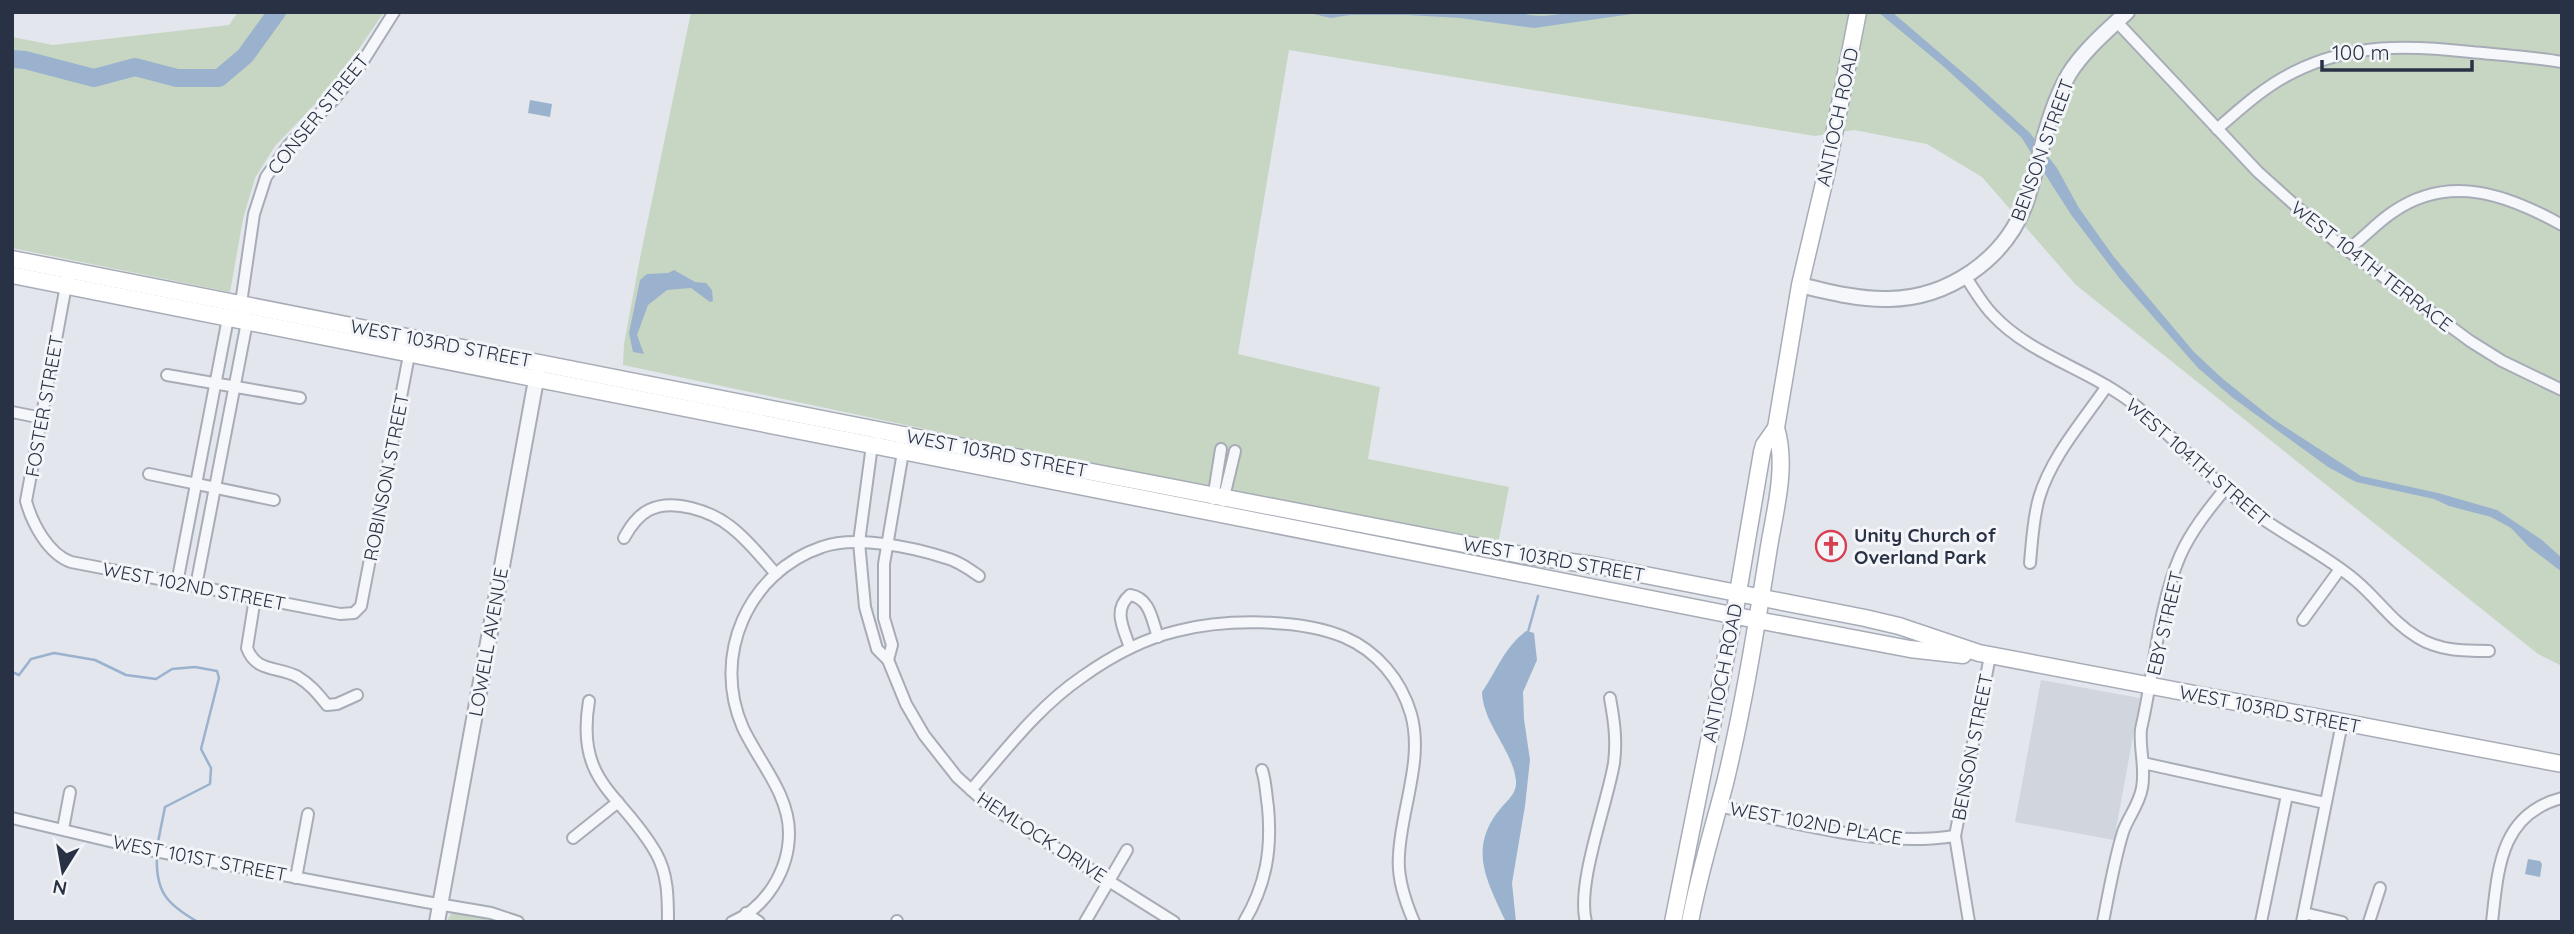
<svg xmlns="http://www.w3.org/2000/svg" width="2574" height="934" viewBox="0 0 2574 934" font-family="Quicksand,sans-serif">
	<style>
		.built { fill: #d0d5de }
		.green { fill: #c7d6c3 }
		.water { fill: #9bb2ce }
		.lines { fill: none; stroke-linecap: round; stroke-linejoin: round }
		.stream { stroke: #9bb2ce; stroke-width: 2.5 }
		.river { stroke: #9bb2ce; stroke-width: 18 }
		.minor-casing { stroke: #a7acb7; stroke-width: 14 }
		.tertiary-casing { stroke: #a7acb7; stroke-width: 18 }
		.secondary-casing { stroke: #a7acb7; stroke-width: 19 }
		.minor { stroke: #f6f7fa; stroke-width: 10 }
		.tertiary { stroke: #f6f7fa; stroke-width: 14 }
		.secondary { stroke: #fff; stroke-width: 16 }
		.labels { text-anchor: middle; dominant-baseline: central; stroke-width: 6; stroke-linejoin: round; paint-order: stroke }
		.street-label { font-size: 19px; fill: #293245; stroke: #f3f5f9 }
		.poi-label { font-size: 19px; font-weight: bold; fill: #293245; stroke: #f3f5f9; text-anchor: start }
	</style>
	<rect width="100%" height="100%" fill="#e3e6ec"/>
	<polygon class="built" points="2041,680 2140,698 2114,840 2015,822"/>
	<g class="green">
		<polygon points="238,12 384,12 337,81 275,146 255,178 243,219 230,292 12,248 12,37 53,45 229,25"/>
		<polygon points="691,12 2562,12 2562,666 2538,654 2076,285 1982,177 1927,144 1854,130 1815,136 1289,50 1238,354 1380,387 1368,459 1509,487 1498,544 1076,461 623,365 624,344 640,258"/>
		<polygon points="458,912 496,922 446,922 451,914"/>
	</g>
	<g class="water">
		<path d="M1304,12h214c22,8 39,1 61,0 22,-1 45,0 67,0l-112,16 -74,-10 -52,-3h-58l-19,3z"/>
		<polygon points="1878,12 1892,12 1975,83 2030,133 2057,168 2079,208 2114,257 2194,352 2223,379 2273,419 2361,476 2438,493 2497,510 2542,540 2562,558 2562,572 2529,547 2511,528 2491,517 2449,506 2434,499 2356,482 2328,467 2233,398 2198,368 2120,279 2072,216 2021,137 1943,66"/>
		<polygon points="530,100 552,104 550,117 528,113"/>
		<polygon points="674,270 695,282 706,283 712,290 713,301 710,302 691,288 667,290 648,305 637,335 644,354 633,352 629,333 640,280 647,274 668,273"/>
		<path d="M1526,631l8,2 3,27 -14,32 1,27 6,41 -5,46 -13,77 4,39h-10c-19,-41 -39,-74 -5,-114 7,-8 16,-15 15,-27 -3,-31 -33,-57 -34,-89 16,-23 21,-43 44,-61z"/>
		<polygon points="2528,859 2540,861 2542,864 2540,877 2525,874"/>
	</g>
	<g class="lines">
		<g class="stream">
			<polyline points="1528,632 1538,596"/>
			<polyline points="12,672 19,675 31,659 54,653 95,660 126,675 156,679 172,669 195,667 217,671 219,678 201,749 211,768 210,784 165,807 157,847"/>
			<path d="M157,854c-2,37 9,50 41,68"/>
		</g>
		<polyline class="river" points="12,59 25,60 94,78 135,67 177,78 219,78 245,56 277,12"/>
		<g class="minor-casing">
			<g id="minor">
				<polyline points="2117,22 2258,172 2335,241 2470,341 2502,361 2562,390"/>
				<path d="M2217,129c24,-21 48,-43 77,-57 58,-29 115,-27 177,-20 31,3 61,5 91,10"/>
				<path d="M2347,250c16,-11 29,-27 46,-38 57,-39 115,-17 169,13"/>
				<path d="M1965,276c9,13 17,28 28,39 37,40 95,54 138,87 42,33 76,75 118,107 34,26 74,44 106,71 22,18 37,42 62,57 22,14 47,14 72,14"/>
				<path d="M67,280l-41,221c6,22 22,53 45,61l269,52 14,-1 7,-7 49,-256"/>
				<polyline points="167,375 300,398"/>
				<polyline points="12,412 42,418"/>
				<polyline points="877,442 872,445 859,542 865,607 877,649 888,660 906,704 924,735 957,777 988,805 1174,922"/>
				<polyline points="149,474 274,500"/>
				<polyline points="1213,499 1221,449"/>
				<polyline points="1223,501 1235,451"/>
				<path d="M624,538c6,-11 13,-22 25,-28 24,-12 62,1 82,17 17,13 31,31 45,47"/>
				<path d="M2030,563c2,-22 3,-44 9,-65 12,-41 44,-77 68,-112"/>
				<polyline points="177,583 228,318 232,313"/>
				<polyline points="196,586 247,322 241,303 254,214 266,177 288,146 336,97 358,69 394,12"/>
				<path d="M255,598l-8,50c9,25 31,18 51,29 12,7 20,17 29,28l10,-1 20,-9"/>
				<polyline points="2303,620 2340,569"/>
				<path d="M1130,648c-6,-19 -18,-38 0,-53 20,3 22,25 28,42"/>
				<polyline points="888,660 892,645 884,618 884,564 903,452 900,447"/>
				<path d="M589,701c-14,83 33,92 67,152 12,21 12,45 12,69"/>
				<polyline points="2143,763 2325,803"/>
				<path d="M971,790c35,-40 67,-83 111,-113 28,-20 61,-38 95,-46 46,-12 122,-13 167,6 33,14 57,43 67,77 13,46 -10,95 -12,141 -2,23 6,46 15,67"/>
				<path d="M1718,806c75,16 161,42 237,30"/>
				<polyline points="12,818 139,848 426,902 491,913 518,922"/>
				<polyline points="63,829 70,792"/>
				<polyline points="573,838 618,802"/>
				<polyline points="296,878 308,814"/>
				<polyline points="746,913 759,922"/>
				<polyline points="2304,913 2342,922"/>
				<path d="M732,922c34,-14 57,-52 57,-89 0,-39 -30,-71 -46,-105 -32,-72 5,-156 79,-181 33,-12 90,0 124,11 12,3 23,11 33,18"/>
				<polyline points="897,922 897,921"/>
				<polyline points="1085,922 1127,850"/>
				<path d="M1244,922c22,-37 28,-72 24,-115 -2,-12 -2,-25 -6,-37"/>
				<path d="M1586,922c-10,-38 21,-117 28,-159 3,-23 0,-43 -4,-65"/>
				<polyline points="1969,922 1955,836 1990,656"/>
				<path d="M2103,922c6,-30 11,-61 20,-90 5,-15 16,-27 19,-44 4,-20 -3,-39 -1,-59 13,-55 17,-122 39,-173 11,-25 28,-46 45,-67"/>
				<polyline points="2261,922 2287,795"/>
				<polyline points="2302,922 2342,723"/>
				<polyline points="2369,922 2380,888"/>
				<path d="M2492,922c6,-53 8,-108 70,-124"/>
			</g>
		</g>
		<g class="tertiary-casing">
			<g id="tertiary">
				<path d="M1800,285c29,7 60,15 89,14 59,-1 115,-39 136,-94 15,-43 21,-91 44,-131 15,-24 38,-43 58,-62"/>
				<polyline points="437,922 538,369"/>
			</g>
		</g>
		<g class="secondary-casing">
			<g id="secondary">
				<polyline points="12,259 1035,461 1516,554 1599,566 1865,618 1899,626 1979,653 2562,764"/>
				<polyline points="12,275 1757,620 1910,649 1963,655"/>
				<polyline points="1673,922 1734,616 1762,452 1764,445 1776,428"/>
				<path d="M1690,922c9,-48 23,-93 35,-139 18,-74 31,-154 43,-230 6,-40 20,-85 8,-125l24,-143 27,-115 31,-158"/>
			</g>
		</g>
		<use href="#minor" class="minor"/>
		<use href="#tertiary" class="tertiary"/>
		<use href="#secondary" class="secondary"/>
	</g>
	<defs>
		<g id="church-ring" transform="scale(1.575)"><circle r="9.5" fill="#f3f5f9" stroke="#d84051" stroke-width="1.5"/><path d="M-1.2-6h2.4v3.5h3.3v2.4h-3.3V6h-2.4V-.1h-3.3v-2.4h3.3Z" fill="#d84051"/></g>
	</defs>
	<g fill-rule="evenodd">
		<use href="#church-ring" x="1831" y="546"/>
	</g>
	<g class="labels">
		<g class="street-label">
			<text transform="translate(318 114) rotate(-51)">CONSER STREET</text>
			<text transform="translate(1837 117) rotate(-78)">ANTIOCH ROAD</text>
			<text transform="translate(2042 150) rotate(-70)">BENSON STREET</text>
			<text transform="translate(2372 266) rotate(38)">WEST 104TH TERRACE</text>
			<text transform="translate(441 343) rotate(11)">WEST 103RD STREET</text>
			<text transform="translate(44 406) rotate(-80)">FOSTER STREET</text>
			<text transform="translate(997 453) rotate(11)">WEST 103RD STREET</text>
			<text transform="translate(2198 462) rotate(41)">WEST 104TH STREET</text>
			<text transform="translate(386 477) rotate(-79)">ROBINSON STREET</text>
			<text transform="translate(1554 559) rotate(10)">WEST 103RD STREET</text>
			<text transform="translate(194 586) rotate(11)">WEST 102ND STREET</text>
			<text transform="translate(2165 623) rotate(-77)">EBY STREET</text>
			<text transform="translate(488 642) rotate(-80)">LOWELL AVENUE</text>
			<text transform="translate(1722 673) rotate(-79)">ANTIOCH ROAD</text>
			<text transform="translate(2270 709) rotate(11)">WEST 103RD STREET</text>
			<text transform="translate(1972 747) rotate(-79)">BENSON STREET</text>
			<text transform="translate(1816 823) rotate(10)">WEST 102ND PLACE</text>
			<text transform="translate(1042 837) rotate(33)">HEMLOCK DRIVE</text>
			<text transform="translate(200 858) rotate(11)">WEST 101ST STREET</text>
		</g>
		<g class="poi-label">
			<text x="1854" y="535">Unity Church of<tspan x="1854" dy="22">Overland Park</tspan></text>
		</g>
	</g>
	<rect width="2574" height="934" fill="none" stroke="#293245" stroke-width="28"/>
	<g transform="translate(63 871) rotate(191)" stroke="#f3f5f9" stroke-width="5" paint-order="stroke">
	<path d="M0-5L12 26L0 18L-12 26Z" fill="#293245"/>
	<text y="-10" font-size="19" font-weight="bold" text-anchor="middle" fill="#293245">N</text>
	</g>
	<path d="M2322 60v10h150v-10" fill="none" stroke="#293245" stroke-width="3.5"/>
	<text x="2332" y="60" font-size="21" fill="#293245" stroke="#f3f5f9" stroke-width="5" paint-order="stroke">100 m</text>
</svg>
